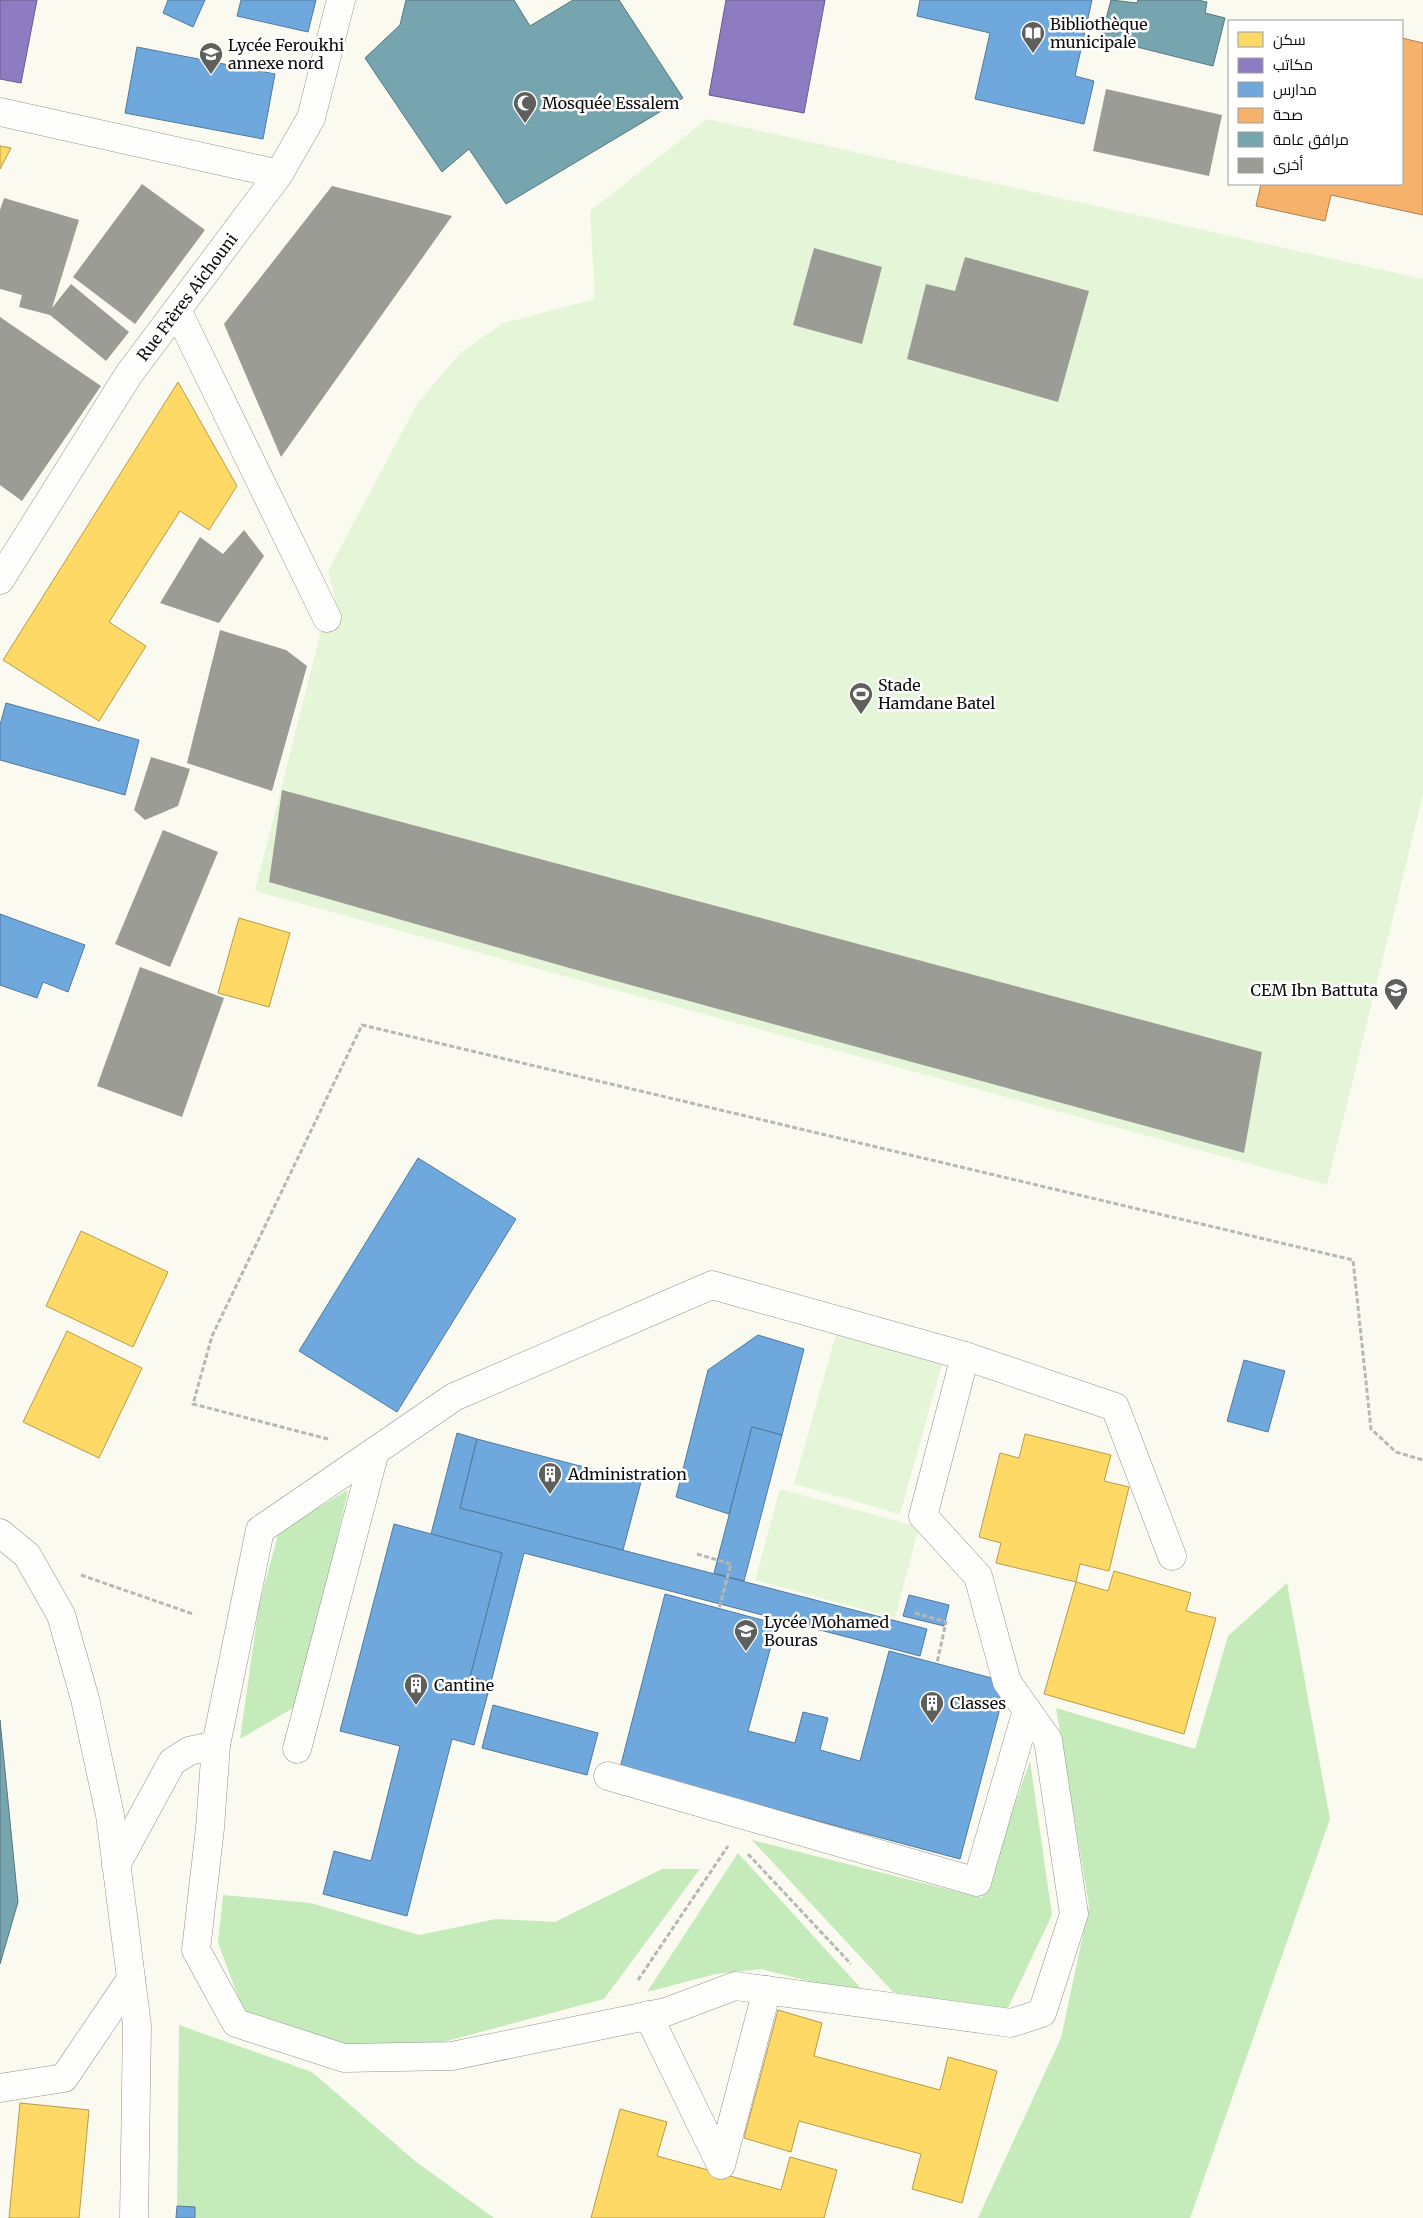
<svg xmlns="http://www.w3.org/2000/svg" width="1423" height="2218" viewBox="0 0 1423 2218" font-family="Merriweather,Cairo,serif">
	<style>
		.forest { fill: #c6ebbb }
		.pitch { fill: #e5f6d8 }
		.homes { fill: #ffd966; stroke: #b69c4b }
		.offices { fill: #8e7cc3; stroke: #675a8c }
		.schools { fill: #6fa8dc; stroke: #51799e }
		.health { fill: #f6b26b; stroke: #b0804e }
		.public { fill: #76a5af; stroke: #56777e }
		.building { fill: #9c9c96 }
		.lines { fill: none; stroke-linecap: round; stroke-linejoin: round }
		.minor-casing { stroke: #93938f; stroke-width: 29 }
		.path { stroke: #b7b7b5; stroke-width: 3; stroke-dasharray: 5 2.5; stroke-linecap: butt }
		.minor { stroke: #fefefd; stroke-width: 28 }
		.labels { text-anchor: middle; dominant-baseline: central; stroke-width: 5; stroke-linejoin: round; paint-order: stroke }
		.poi-label { font-size: 16px; fill: #0c0c0c; stroke: #fff; text-anchor: start }
		.street-label { font-size: 16px; fill: #0c0c0c; stroke: #fff }
	</style>
	<rect width="100%" height="100%" fill="#fafaf0"/>
	<g class="forest">
		<polygon points="348,1490 300,1704 240,1739 259,1605 279,1531"/>
		<polygon points="1287,1583 1330,1819 1190,2218 978,2218 1061,2038 1089,1906 1056,1708 1195,1749 1228,1636"/>
		<polygon points="1030,1761 1052,1915 1007,2010 893,1992 752,1840 982,1898"/>
		<polygon points="738,1853 868,1996 761,1969 716,1974 647,1992"/>
		<polygon points="662,1869 700,1869 604,1999 417,2049 347,2049 244,2012 218,1943 223,1895 311,1903 419,1935 496,1919 555,1922"/>
		<polygon points="179,2025 312,2072 415,2161 494,2218 177,2218"/>
	</g>
	<g class="pitch">
		<polygon points="707,119 1423,279 1423,795 1327,1185 255,891 320,635 335,598 328,571 417,404 460,353 503,323 595,299 590,211"/>
		<polygon points="838,1327 944,1357 900,1514 794,1484"/>
		<polygon points="780,1489 919,1527 895,1618 755,1580"/>
	</g>
	<g class="homes">
		<polygon points="0,146 11,148 0,169"/>
		<polygon points="178,382 237,486 209,530 180,511 109,622 146,646 99,721 3,660"/>
		<polygon points="239,918 290,933 269,1007 218,993"/>
		<polygon points="81,1231 168,1272 133,1347 46,1306"/>
		<polygon points="67,1331 142,1368 99,1458 23,1422"/>
		<polygon points="1025,1434 1111,1455 1104,1481 1129,1487 1109,1571 1080,1564 1076,1582 996,1563 1001,1543 979,1537 1000,1453 1019,1458"/>
		<polygon points="1114,1571 1191,1593 1186,1611 1216,1618 1184,1734 1044,1694 1076,1582 1108,1591"/>
		<polygon points="778,2010 822,2023 814,2056 940,2090 948,2057 997,2071 962,2203 912,2189 921,2154 799,2121 791,2152 744,2138"/>
		<polygon points="20,2103 89,2110 79,2218 9,2218"/>
		<polygon points="620,2109 667,2122 657,2156 781,2190 790,2157 837,2170 824,2218 591,2218"/>
	</g>
	<g class="offices">
		<polygon points="0,0 37,0 21,83 0,79"/>
		<polygon points="726,0 825,0 804,113 709,95"/>
	</g>
	<g class="schools">
		<polygon points="168,0 205,0 193,27 163,13"/>
		<polygon points="241,0 316,0 308,32 237,16"/>
		<polygon points="920,0 1092,0 1075,76 1094,81 1084,124 975,99 990,33 917,16"/>
		<polygon points="137,47 275,74 263,139 125,113"/>
		<polygon points="6,703 139,740 125,795 0,760 0,725"/>
		<polygon points="0,914 85,945 68,992 43,982 37,998 0,985"/>
		<polygon points="418,1158 516,1219 397,1412 299,1351"/>
		<polygon points="758,1335 804,1349 782,1435 752,1427 729,1514 676,1497 708,1370"/>
		<polygon points="1244,1360 1285,1371 1268,1432 1227,1421"/>
		<polygon points="752,1427 782,1435 744,1581 714,1573"/>
		<polygon points="457,1433 477,1439 460,1508 927,1629 920,1656 524,1553 491,1682 470,1677 502,1553 431,1534"/>
		<polygon points="477,1439 641,1482 623,1550 460,1508"/>
		<polygon points="394,1524 502,1553 470,1677 491,1682 474,1745 452,1739 407,1916 323,1894 334,1851 371,1861 400,1746 340,1731"/>
		<polygon points="665,1594 777,1624 748,1731 795,1743 803,1712 828,1718 820,1750 860,1761 889,1651 1007,1682 960,1859 620,1768"/>
		<polygon points="909,1595 949,1605 944,1626 903,1616"/>
		<polygon points="493,1705 598,1733 587,1775 482,1748"/>
		<polygon points="177,2206 195,2207 195,2218 176,2218"/>
	</g>
	<polygon class="health" points="1402,38 1423,43 1423,215 1331,195 1325,221 1256,206 1261,184 1402,184"/>
	<g class="public">
		<polygon points="406,0 514,0 530,26 573,0 619,0 683,98 506,204 469,149 442,172 365,58 400,25"/>
		<polygon points="1111,0 1137,3 1138,0 1198,0 1207,2 1205,13 1225,18 1213,66 1101,38"/>
		<polygon points="0,1720 18,1902 0,1964"/>
	</g>
	<g class="building">
		<polygon points="1106,89 1222,115 1209,176 1093,151"/>
		<polygon points="142,184 205,230 135,324 73,277"/>
		<polygon points="332,186 452,216 281,457 224,324"/>
		<polygon points="4,198 79,220 52,308 71,284 129,332 106,361 50,315 19,307 22,295 0,289 0,210"/>
		<polygon points="814,248 882,267 862,344 793,325"/>
		<polygon points="965,257 1089,291 1058,402 907,359 926,284 955,291"/>
		<polygon points="0,317 101,386 22,501 0,485"/>
		<polygon points="244,530 264,556 219,623 160,603 200,537 223,554"/>
		<polygon points="220,630 286,650 307,666 272,791 187,763"/>
		<polygon points="151,757 190,769 178,806 145,820 134,810"/>
		<polygon points="282,790 1262,1052 1244,1153 594,975 269,882"/>
		<polygon points="163,830 218,852 170,967 115,944"/>
		<polygon points="140,967 224,998 182,1117 97,1086"/>
	</g>
	<g class="lines">
		<g class="minor-casing">
			<g id="minor">
				<polyline points="0,112 279,174"/>
				<polyline points="177,310 327,618"/>
				<polyline points="0,580 129,374 279,174 311,118 341,0"/>
				<polygon points="712,1285 965,1356 923,1516 978,1576 1007,1682 1048,1740 1074,1914 1042,2013 1011,2023 735,1986 666,2012 452,2056 344,2058 236,2023 196,1950 210,1828 216,1745 260,1530 454,1397"/>
				<polyline points="965,1356 1115,1407 1172,1556"/>
				<polyline points="0,1533 27,1555 61,1615 85,1699 110,1815 137,2025 134,2218"/>
				<polyline points="297,1749 375,1451"/>
				<polyline points="608,1776 977,1882 1027,1710"/>
				<polyline points="116,1865 172,1762 189,1751 216,1745"/>
				<polyline points="648,2015 721,2165 767,1990"/>
				<polyline points="0,2088 64,2078 131,1979"/>
			</g>
		</g>
		<g class="path">
			<polyline points="328,1439 193,1404 212,1336 362,1025 1353,1260 1371,1429 1396,1452 1423,1460"/>
			<polyline points="697,1554 731,1564 719,1609"/>
			<polyline points="81,1575 193,1614"/>
			<polyline points="915,1613 946,1622 937,1663"/>
			<polyline points="748,1854 851,1964"/>
			<polyline points="638,1980 728,1846"/>
		</g>
		<use href="#minor" class="minor"/>
	</g>
	<defs>
		<g id="library-pin" transform="scale(1.25)"><path d="M0 17L-7.5 6A9.5 9.5 0 1 1 7.5 6Z" fill="#5f5f5c" stroke="#fff"/><path d="M-6-4Q-3-5.5-.7-3.5V5Q-3 3-6 4ZM6-4Q3-5.5 .7-3.5V5Q3 3 6 4Z" fill="#fff"/></g>
		<g id="school-pin" transform="scale(1.25)"><path d="M0 17L-7.5 6A9.5 9.5 0 1 1 7.5 6Z" fill="#5f5f5c" stroke="#fff"/><path d="M0-5L7-2L0 1L-7-2ZM-4 1L0 2.5L4 1V4Q0 6-4 4Z" fill="#fff"/></g>
		<g id="mosque-pin" transform="scale(1.25)"><path d="M0 17L-7.5 6A9.5 9.5 0 1 1 7.5 6Z" fill="#5f5f5c" stroke="#fff"/><path d="M3.5-4.9A6 6 0 1 0 3.5 4.9A5 5 0 1 1 3.5-4.9Z" fill="#fff"/></g>
		<g id="stadium-pin" transform="scale(1.25)"><path d="M0 17L-7.5 6A9.5 9.5 0 1 1 7.5 6Z" fill="#5f5f5c" stroke="#fff"/><path d="M0-5a6.5 5 0 1 0 0 10a6.5 5 0 1 0 0-10ZM-3.5-1.8h7v3.6h-7Z" fill="#fff"/></g>
		<g id="building-pin" transform="scale(1.25)"><path d="M0 17L-7.5 6A9.5 9.5 0 1 1 7.5 6Z" fill="#5f5f5c" stroke="#fff"/><path d="M-4-6H4V6H1V3H-1V6H-4ZM-2.5-4.3h1.7v1.8h-1.7ZM.8-4.3h1.7v1.8H.8ZM-2.5-1h1.7V.8h-1.7ZM.8-1h1.7V.8H.8Z" fill="#fff"/></g>
	</defs>
	<g fill-rule="evenodd">
		<use href="#library-pin" x="1033" y="33"/>
		<use href="#school-pin" x="211" y="54"/>
		<use href="#mosque-pin" x="525" y="103"/>
		<use href="#stadium-pin" x="861" y="694"/>
		<use href="#school-pin" x="1396" y="990"/>
		<use href="#building-pin" x="550" y="1474"/>
		<use href="#school-pin" x="746" y="1631"/>
		<use href="#building-pin" x="416" y="1685"/>
		<use href="#building-pin" x="932" y="1703"/>
	</g>
	<g class="labels">
		<g class="poi-label">
			<text x="1050" y="24">Bibliothèque<tspan x="1050" dy="18">municipale</tspan></text>
			<text x="228" y="45">Lycée Feroukhi<tspan x="228" dy="18">annexe nord</tspan></text>
			<text x="542" y="103">Mosquée Essalem</text>
			<text x="878" y="685">Stade<tspan x="878" dy="18">Hamdane Batel</tspan></text>
			<text x="1378" y="990" text-anchor="end">CEM Ibn Battuta</text>
			<text x="568" y="1474">Administration</text>
			<text x="764" y="1622">Lycée Mohamed<tspan x="764" dy="18">Bouras</tspan></text>
			<text x="434" y="1685">Cantine</text>
			<text x="950" y="1703">Classes</text>
		</g>
		<g class="street-label">
			<text transform="translate(187 297) rotate(-53)">Rue Frères Aichouni</text>
		</g>
	</g>
	<rect x="1228" y="20" width="175" height="165" fill="#ffffff" stroke="#9e9e9e"/>
	<rect x="1238" y="32" width="25" height="15" fill="#ffd966" stroke="#9e9e9e"/>
	<text x="1273" y="45" font-size="15" fill="#0c0c0c">سكن</text>
	<rect x="1238" y="58" width="25" height="15" fill="#8e7cc3" stroke="#9e9e9e"/>
	<text x="1273" y="70" font-size="15" fill="#0c0c0c">مكاتب</text>
	<rect x="1238" y="82" width="25" height="15" fill="#6fa8dc" stroke="#9e9e9e"/>
	<text x="1273" y="95" font-size="15" fill="#0c0c0c">مدارس</text>
	<rect x="1238" y="108" width="25" height="15" fill="#f6b26b" stroke="#9e9e9e"/>
	<text x="1273" y="120" font-size="15" fill="#0c0c0c">صحة</text>
	<rect x="1238" y="132" width="25" height="15" fill="#76a5af" stroke="#9e9e9e"/>
	<text x="1273" y="145" font-size="15" fill="#0c0c0c">مرافق عامة</text>
	<rect x="1238" y="158" width="25" height="15" fill="#9c9c96" stroke="#9e9e9e"/>
	<text x="1273" y="170" font-size="15" fill="#0c0c0c">أخرى</text>
</svg>
